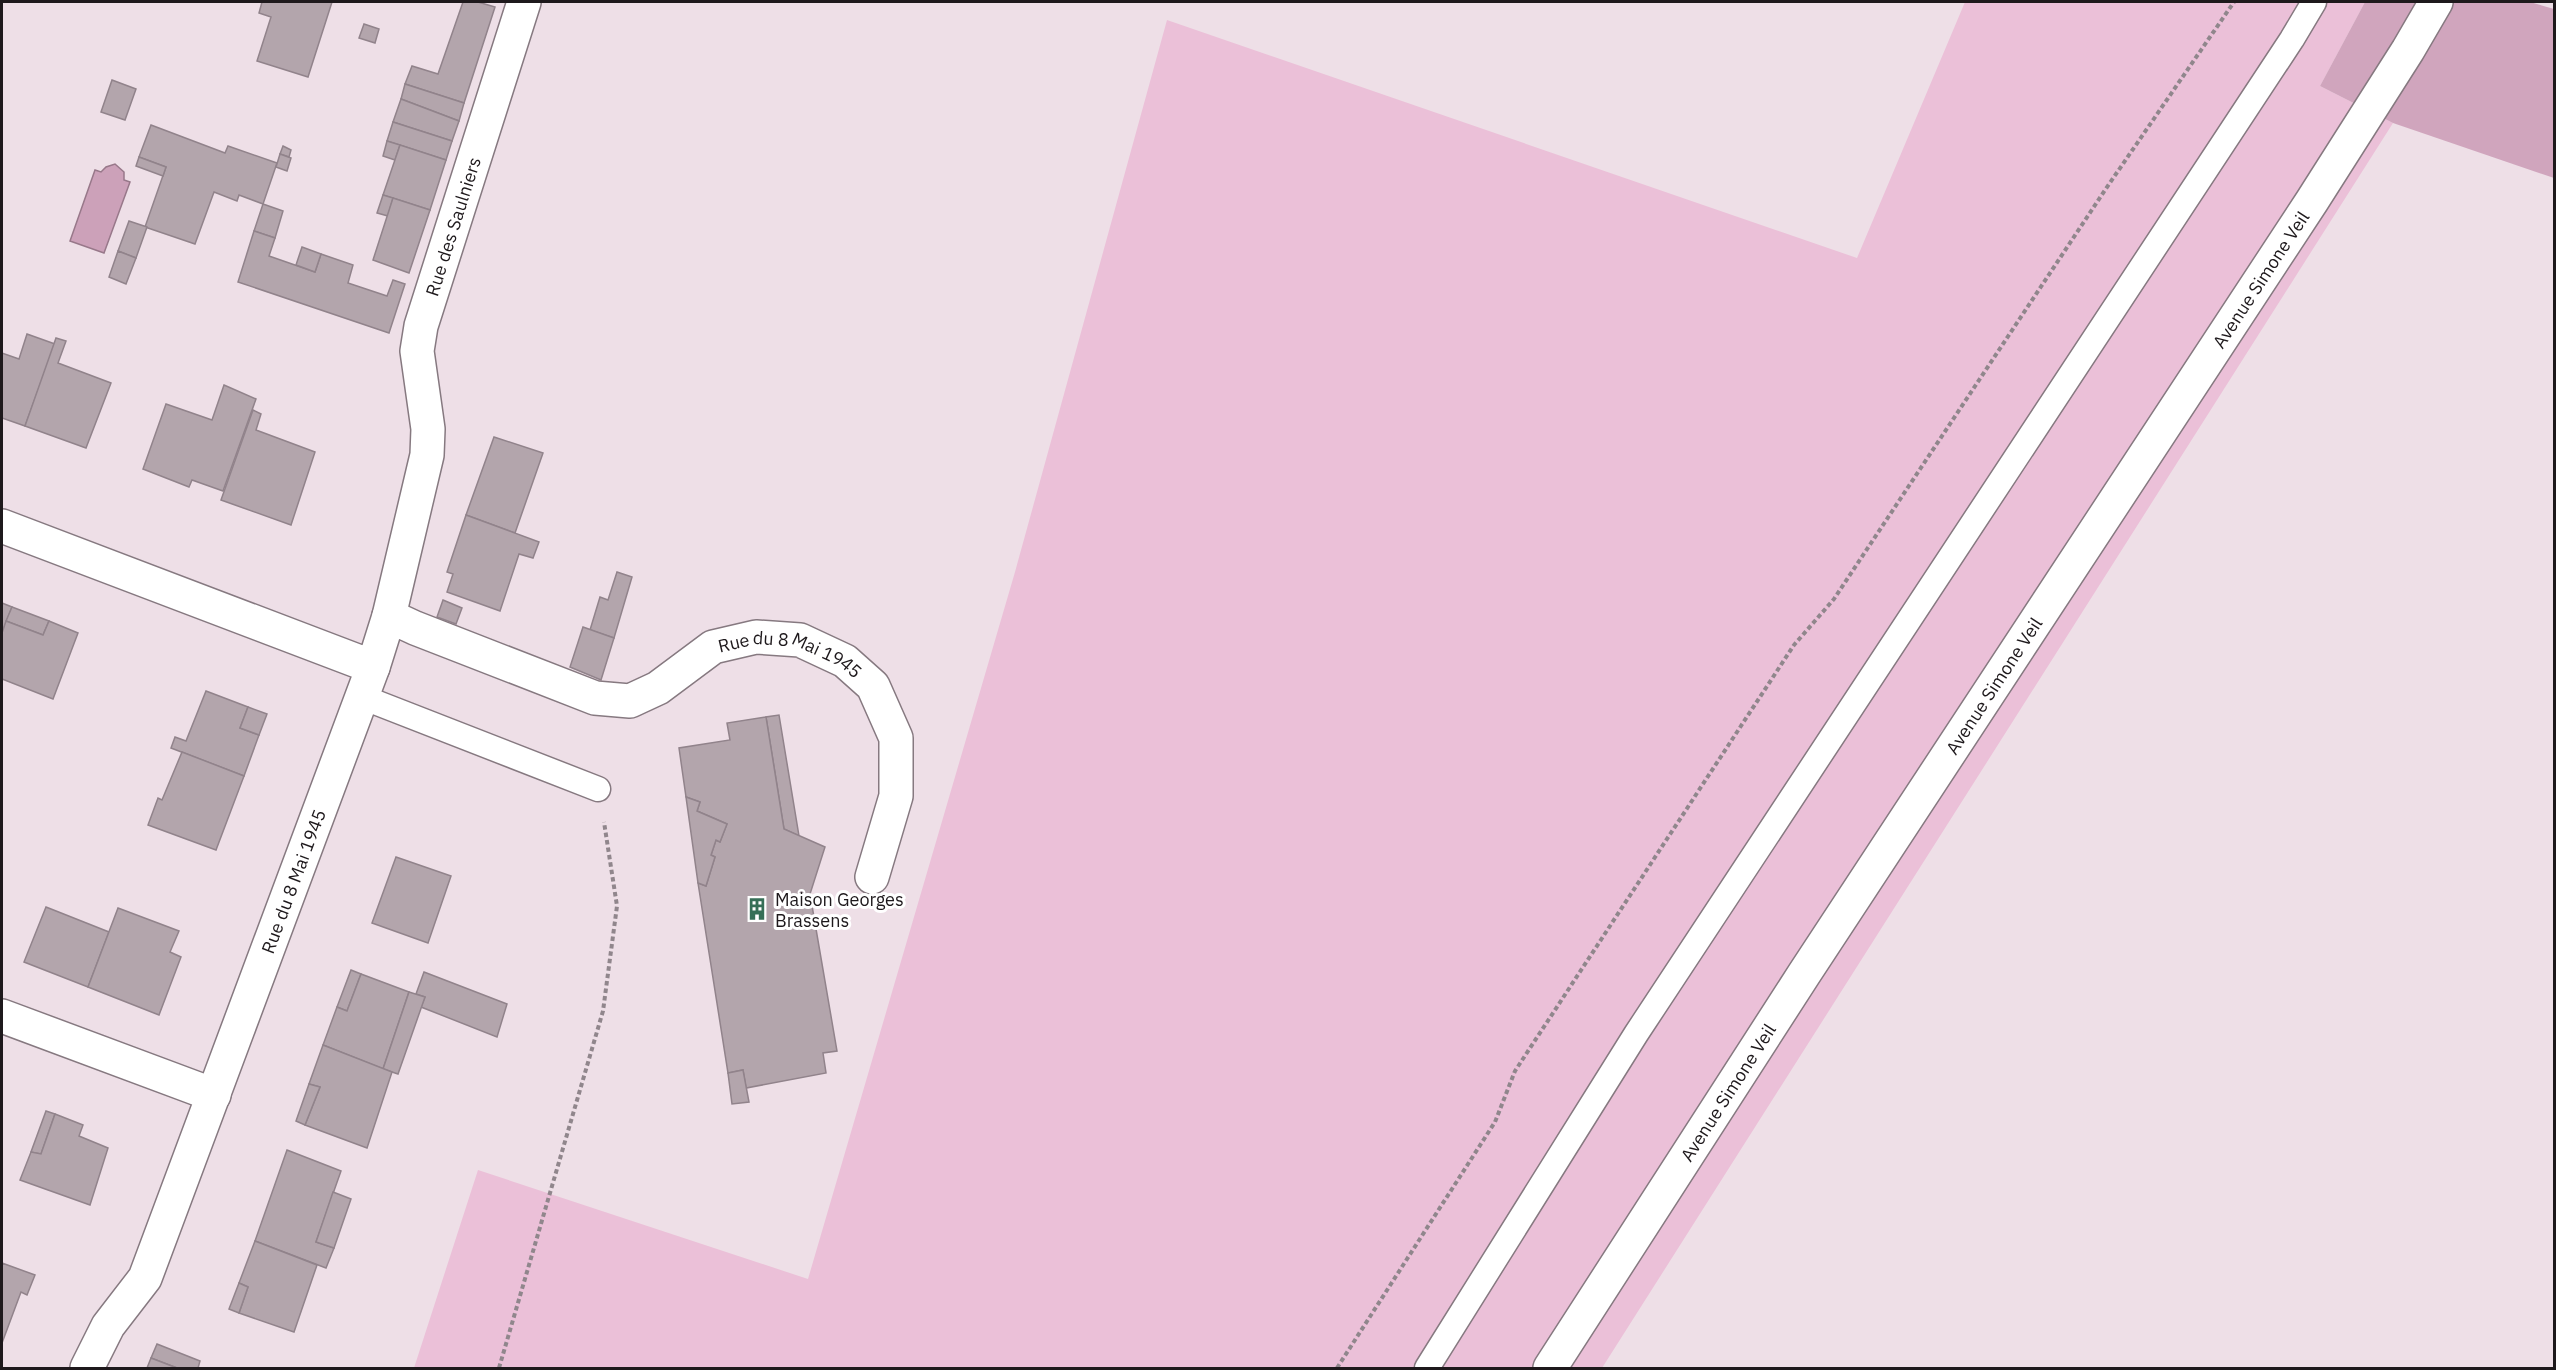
<svg xmlns="http://www.w3.org/2000/svg" width="2556" height="1370" viewBox="0 0 2556 1370" font-family="'IBM Plex Sans',sans-serif">
	<style>
		.green { fill: #ebc0d8 }
		.forest { fill: #d0a5bd }
		.water { fill: #cca1b9; stroke: #98788a; stroke-width: 1.5 }
		.building { fill: #b3a5ac; stroke: #91838b; stroke-width: 1.5 }
		.lines { fill: none; stroke-linecap: round; stroke-linejoin: round }
		.service-casing { stroke: #867980; stroke-width: 27 }
		.minor-casing { stroke: #867980; stroke-width: 36 }
		.secondary-casing { stroke: #867980; stroke-width: 36 }
		.path { stroke: #90868c; stroke-width: 4; stroke-dasharray: 4.5 3; stroke-linecap: butt }
		.service { stroke: #fff; stroke-width: 24 }
		.minor { stroke: #fff; stroke-width: 33 }
		.secondary { stroke: #fff; stroke-width: 33 }
		.labels { text-anchor: middle; dominant-baseline: central; stroke-width: 6; stroke-linejoin: round; paint-order: stroke }
		.street-label { font-size: 18px; fill: #1e191c; stroke: #fff }
		.poi-label { font-size: 18px; fill: #1e191c; stroke: #fff; text-anchor: start }
	</style>
	<rect width="100%" height="100%" fill="#eedfe7"/>
	<polygon class="green" points="1965,2 2365,2 2320,86 2393,123 1602,1368 414,1368 478,1170 808,1279 1015,572 1167,20 1857,258"/>
	<polygon class="forest" points="2365,2 2530,2 2554,9 2554,178 2393,123 2320,86"/>
	<polygon class="water" points="115,164 124,172 124,180 130,182 104,253 70,241 95,170 101,172 106,167"/>
	<g class="building">
		<polygon points="262,2 332,2 308,77 257,61 271,17 259,13"/>
		<polygon points="463,2 478,2 495,7 464,103 405,84 412,66 438,74"/>
		<polygon points="364,24 379,29 375,43 359,38"/>
		<polygon points="112,80 136,89 125,120 101,112"/>
		<polygon points="405,84 464,103 459,121 401,99"/>
		<polygon points="401,99 459,121 452,141 393,122"/>
		<polygon points="393,122 452,141 446,160 387,141"/>
		<polygon points="151,125 225,153 228,146 277,163 263,204 239,195 237,201 214,192 195,244 145,227 166,167 139,157"/>
		<polygon points="387,141 400,145 395,160 383,156"/>
		<polygon points="400,145 446,160 430,210 383,195"/>
		<polygon points="283,146 291,150 289,157 280,154"/>
		<polygon points="280,154 291,158 287,171 276,167"/>
		<polygon points="139,157 166,167 163,176 136,166"/>
		<polygon points="383,195 393,198 388,216 377,213"/>
		<polygon points="393,198 430,210 409,273 373,260"/>
		<polygon points="263,204 283,211 275,238 254,231"/>
		<polygon points="129,221 147,227 136,258 118,251"/>
		<polygon points="254,231 275,238 269,256 315,272 321,254 353,265 348,283 387,296 393,280 405,284 389,333 238,282"/>
		<polygon points="302,247 321,254 315,272 296,265"/>
		<polygon points="118,251 136,258 126,284 109,277"/>
		<polygon points="27,334 55,344 25,426 2,418 2,353 19,359"/>
		<polygon points="56,338 66,341 58,363 111,383 86,448 25,426"/>
		<polygon points="224,385 256,399 223,491 192,480 189,487 143,469 166,404 212,420"/>
		<polygon points="253,410 261,414 256,430 315,452 291,525 221,500"/>
		<polygon points="494,437 543,453 515,533 466,515"/>
		<polygon points="466,515 539,542 533,558 519,554 500,611 447,592 453,574 447,572"/>
		<polygon points="617,572 632,577 614,638 590,630 600,597 608,600"/>
		<polygon points="443,600 462,608 456,624 437,617"/>
		<polygon points="2,603 12,607 2,633"/>
		<polygon points="12,607 49,621 43,635 6,621"/>
		<polygon points="6,621 43,635 49,621 78,633 53,699 2,679 2,633"/>
		<polygon points="583,627 614,638 601,680 570,667"/>
		<polygon points="206,691 248,707 240,728 259,735 244,776 171,748 175,737 186,741"/>
		<polygon points="248,707 267,714 259,735 240,728"/>
		<polygon points="779,715 799,836 784,829 766,717"/>
		<polygon points="766,717 784,829 825,847 810,894 837,1051 823,1053 826,1073 746,1088 743,1070 728,1073 698,883 706,886 715,857 711,855 716,840 720,842 727,824 697,811 700,802 686,797 679,748 730,740 727,723"/>
		<polygon points="182,752 244,776 216,850 148,825 158,798 162,800"/>
		<polygon points="686,797 700,802 697,811 727,824 720,842 716,840 711,855 715,857 706,886 698,883"/>
		<polygon points="396,857 451,876 428,943 372,923"/>
		<polygon points="46,907 109,932 88,987 24,962"/>
		<polygon points="118,908 179,931 170,952 181,957 159,1015 88,987"/>
		<polygon points="351,970 361,974 347,1011 337,1007"/>
		<polygon points="424,972 507,1004 497,1037 421,1007 425,997 416,994"/>
		<polygon points="361,974 409,992 383,1069 323,1045 337,1007 347,1011"/>
		<polygon points="409,992 425,997 398,1074 383,1069"/>
		<polygon points="323,1045 392,1072 367,1148 305,1125 320,1087 309,1084"/>
		<polygon points="743,1070 749,1102 732,1104 728,1073"/>
		<polygon points="309,1084 320,1087 305,1125 296,1121"/>
		<polygon points="46,1111 55,1114 41,1154 31,1152"/>
		<polygon points="55,1114 83,1125 79,1136 108,1148 90,1205 20,1180 31,1152 41,1154"/>
		<polygon points="287,1150 341,1171 316,1242 334,1248 326,1268 255,1241"/>
		<polygon points="333,1192 351,1199 334,1248 316,1242"/>
		<polygon points="255,1241 317,1265 294,1332 239,1313 248,1287 239,1283"/>
		<polygon points="2,1263 35,1275 27,1295 21,1292 2,1343"/>
		<polygon points="239,1283 248,1287 239,1313 229,1309"/>
		<polygon points="157,1344 200,1361 198,1368 177,1368 151,1358"/>
		<polygon points="151,1358 177,1368 147,1368"/>
	</g>
	<g class="lines">
		<g class="service-casing">
			<g id="service">
				<polyline points="362,697 598,789"/>
				<polyline points="1427,1368 1636,1034 2292,39 2314,2"/>
			</g>
		</g>
		<g class="minor-casing">
			<g id="minor">
				<path id="s1" d="M2,526l371,141 16,-51 26,12 180,70 35,3 28,-13 55,-41 43,-10 44,3 45,21 28,25 23,52v58l-24,81"/>
				<path id="s2" d="M389,616l38,-161 1,-26 -11,-78 4,-25 103,-324"/>
				<polyline points="2,1016 214,1095"/>
				<path id="s3" d="M87,1368l21,-42 37,-48 228,-611"/>
			</g>
		</g>
		<g class="secondary-casing">
			<g id="secondary">
				<path id="s4" d="M1550,1368l254,-394 508,-773 96,-151 28,-48"/>
			</g>
		</g>
		<g class="path">
			<polyline points="499,1368 603,1011 617,906 604,822"/>
			<polyline points="1337,1368 1495,1122 1515,1071 1794,645 1834,599 2105,190 2234,2"/>
		</g>
		<use href="#service" class="service"/>
		<use href="#minor" class="minor"/>
		<use href="#secondary" class="secondary"/>
	</g>
	<defs>
		<g id="building-bare" transform="scale(1.8)"><path d="M-4-6H4V6H1V3H-1V6H-4ZM-2.5-4.3h1.7v1.8h-1.7ZM.8-4.3h1.7v1.8H.8ZM-2.5-1h1.7V.8h-1.7ZM.8-1h1.7V.8H.8Z" fill="#366f57" stroke="#fff" stroke-width="2.5" paint-order="stroke"/></g>
	</defs>
	<g fill-rule="evenodd">
		<use href="#building-bare" x="757" y="909"/>
	</g>
	<g class="labels">
		<g class="street-label">
			<text stroke="none"><textPath href="#s2" startOffset="400">Rue des Saulniers</textPath></text>
			<text stroke="none"><textPath href="#s4" startOffset="1300">Avenue Simone Veil</textPath></text>
			<text stroke="none"><textPath href="#s1" startOffset="888">Rue du 8 Mai 1945</textPath></text>
			<text stroke="none"><textPath href="#s4" startOffset="814">Avenue Simone Veil</textPath></text>
			<text stroke="none"><textPath href="#s3" startOffset="531">Rue du 8 Mai 1945</textPath></text>
			<text stroke="none"><textPath href="#s4" startOffset="328">Avenue Simone Veil</textPath></text>
		</g>
		<g class="poi-label">
			<text x="775" y="899">Maison Georges<tspan x="775" dy="21">Brassens</tspan></text>
		</g>
	</g>
	<rect width="2556" height="1370" fill="none" stroke="#1e191c" stroke-width="6"/>
</svg>
